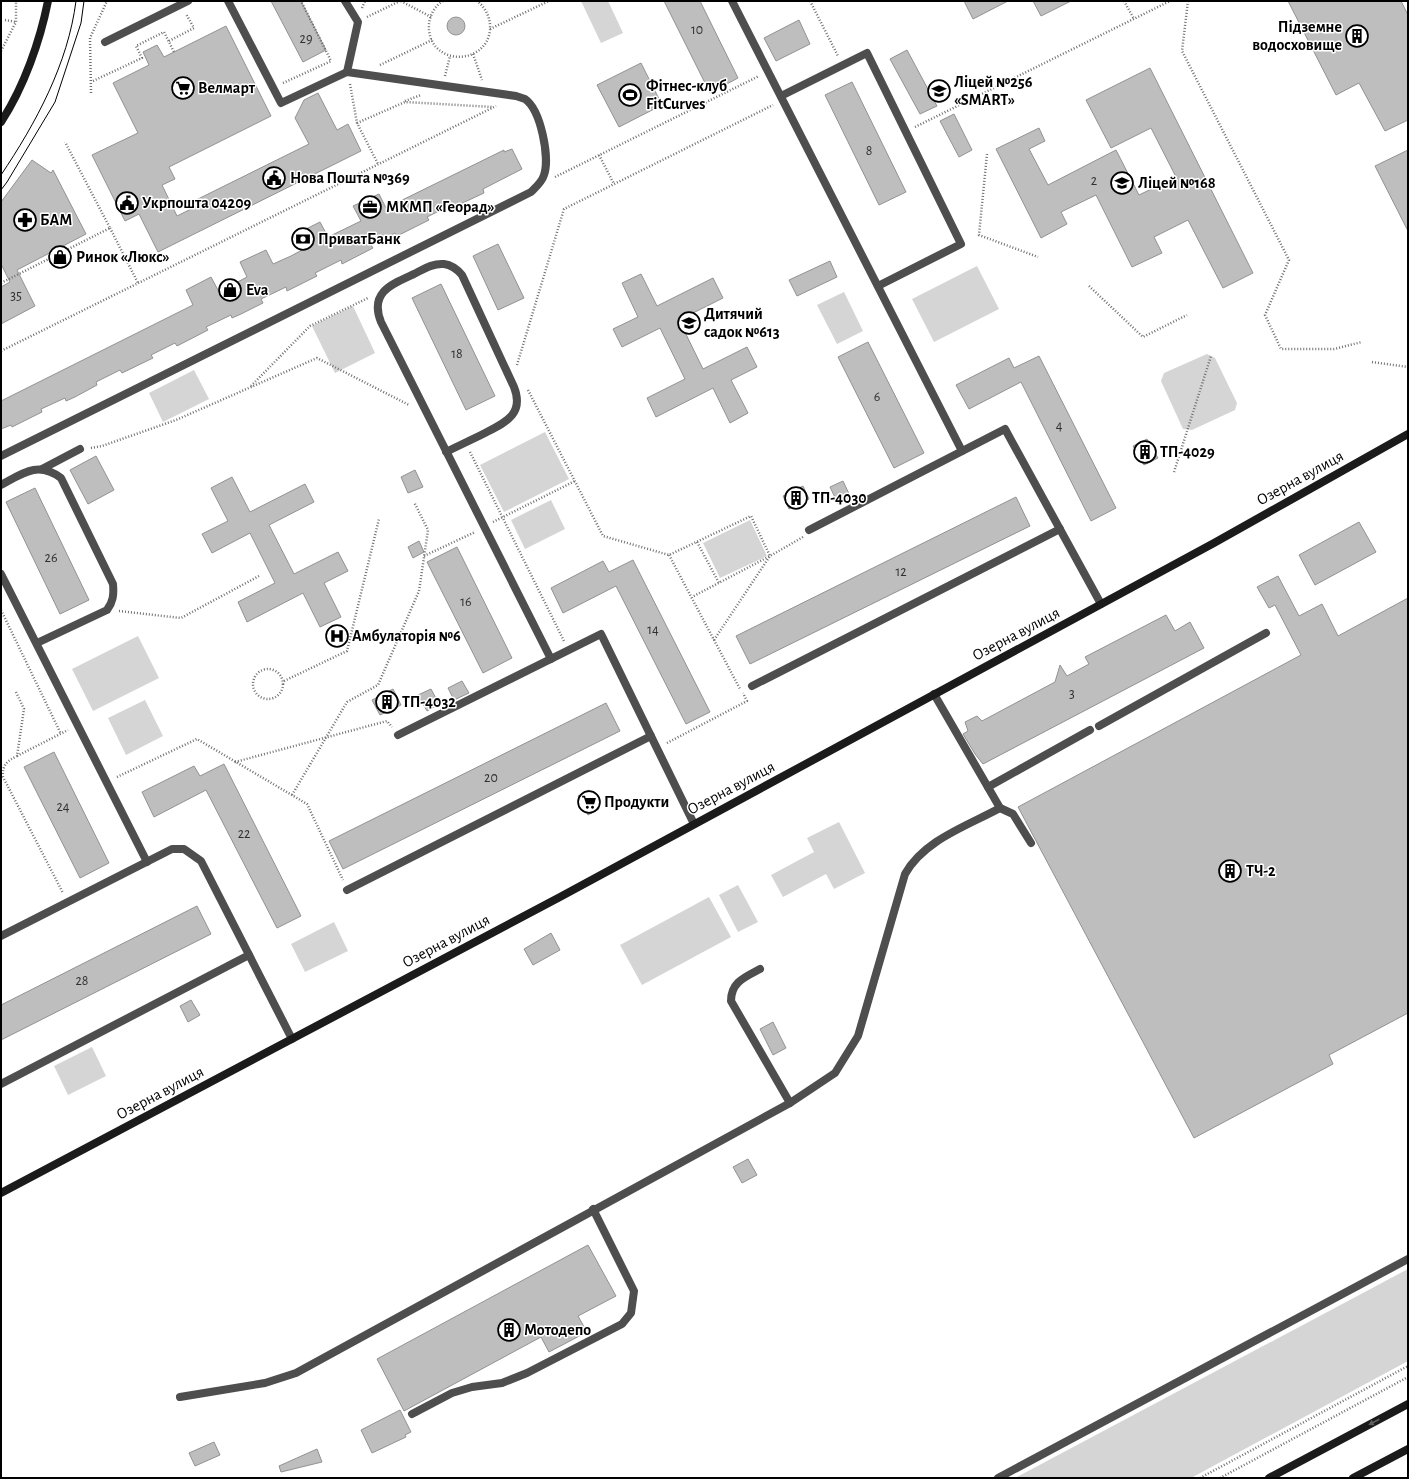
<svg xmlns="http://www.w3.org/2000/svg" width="1409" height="1479" viewBox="0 0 1409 1479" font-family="'Alegreya Sans',sans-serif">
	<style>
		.green { fill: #d5d5d5 }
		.building { fill: #bebebe; stroke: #929292 }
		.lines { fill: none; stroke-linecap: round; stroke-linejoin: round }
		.path { stroke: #707070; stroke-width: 2.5; stroke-dasharray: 1 2; stroke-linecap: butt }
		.lane { stroke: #4e4e4e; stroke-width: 8 }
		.secondary { stroke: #1b1b1b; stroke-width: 8 }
		.tram { stroke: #000; stroke-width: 1 }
		.oneway { fill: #5f5f5f }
		.labels { text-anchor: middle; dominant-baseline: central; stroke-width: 3; stroke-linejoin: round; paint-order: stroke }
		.number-label { font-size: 14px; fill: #303030 }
		.poi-label { font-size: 16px; font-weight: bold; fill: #000; stroke: #fff; text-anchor: start }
		.street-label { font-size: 16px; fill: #000; stroke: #fff }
	</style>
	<rect width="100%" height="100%" fill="#fff"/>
	<g class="green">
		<polygon points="581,1 608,1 623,33 601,43"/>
		<polygon points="977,266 999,309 934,342 912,299"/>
		<polygon points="844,292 863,331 837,344 817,305"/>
		<polygon points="353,306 375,353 335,373 312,326"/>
		<polygon points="1207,354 1215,358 1237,403 1235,410 1192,430 1183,429 1161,381 1164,373"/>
		<polygon points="194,370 209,399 163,422 149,393"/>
		<polygon points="545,432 569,479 504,512 480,465"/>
		<polygon points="551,500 565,529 525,549 511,520"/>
		<polygon points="750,520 767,556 720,578 703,543"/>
		<polygon points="138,636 159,678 93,711 72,669"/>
		<polygon points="145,700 163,736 126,755 108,718"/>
		<polygon points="839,822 865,873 834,889 826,874 783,897 771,875 814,852 807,838"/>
		<polygon points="738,885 758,922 738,932 719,895"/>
		<polygon points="709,897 731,937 642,985 620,945"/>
		<polygon points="334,922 348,951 305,972 291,944"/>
		<polygon points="92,1047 106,1076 68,1095 54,1066"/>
		<polygon points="1408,1269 1408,1361 1191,1478 1015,1478"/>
	</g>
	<g class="building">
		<polygon points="271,1 301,1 326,50 303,62"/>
		<polygon points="664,1 700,1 738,78 710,93"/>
		<polygon points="964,1 1008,1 973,19"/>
		<polygon points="1033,1 1071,1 1041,16"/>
		<polygon points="1288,1 1401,1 1408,15 1408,120 1385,131 1359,83 1336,95"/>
		<circle cx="456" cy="26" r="9"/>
		<polygon points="799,20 810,44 776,61 764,38"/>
		<polygon points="226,26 271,116 169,167 175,179 162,185 177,216 199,205 196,200 309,144 295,118 304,100 318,93 337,130 348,124 361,151 158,252 139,214 125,221 92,155 138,133 113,83 149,65 143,52 157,45 164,57"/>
		<polygon points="907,50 937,106 920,114 890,59"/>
		<polygon points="641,63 662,105 619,127 597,85"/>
		<polygon points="1150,68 1253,273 1223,288 1188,220 1154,237 1162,253 1132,267 1096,195 1061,212 1067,224 1041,238 996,149 1039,128 1045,141 1029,149 1048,185 1116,150 1139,195 1176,177 1151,128 1111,148 1086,100"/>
		<polygon points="852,82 906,192 879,205 825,95"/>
		<polygon points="954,114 972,150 959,157 940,121"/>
		<polygon points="512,149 522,169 483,189 484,193 454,207 452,205 439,211 427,217 429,220 397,236 395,233 382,240 371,245 373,248 342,264 341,260 315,273 317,276 287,291 286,287 261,299 263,303 241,314 232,318 231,315 206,327 208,330 177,346 175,343 151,355 153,358 122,373 120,370 96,382 97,385 75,397 66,401 65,398 41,409 42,412 12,427 11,425 1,429 1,401 193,305 186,290 211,277 219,292 247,277 240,262 266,250 273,264 291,256 302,250 294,235 320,222 328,237 361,221 353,206 379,194 386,208 504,150 504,152"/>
		<polygon points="1408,150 1408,231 1375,166"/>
		<polygon points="32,160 51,173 53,170 86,234 17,270 35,306 1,324 1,287 10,282 1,264 1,202"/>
		<polygon points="498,244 524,298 498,310 473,256"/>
		<polygon points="830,261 837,277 797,296 789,280"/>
		<polygon points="641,274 657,306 713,278 723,298 679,320 703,369 747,347 757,367 731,380 748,413 730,423 713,388 656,417 647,398 685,379 660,328 622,347 613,329 638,317 622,283"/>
		<polygon points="441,284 495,396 466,410 412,298"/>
		<polygon points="868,342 924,453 894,468 838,357"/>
		<polygon points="1039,356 1116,508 1091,521 1021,382 969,409 956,385 1009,358 1014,368"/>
		<polygon points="1147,439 1158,458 1144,465 1133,446"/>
		<polygon points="96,456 114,490 88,504 70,470"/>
		<polygon points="415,470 423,487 408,493 401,477"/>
		<polygon points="232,477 250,512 305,484 314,502 269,525 294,574 338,552 348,571 324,583 341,617 320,627 303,593 247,622 238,602 275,583 250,533 212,553 202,534 228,521 211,488"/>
		<polygon points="843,481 851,498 838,504 830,487"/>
		<polygon points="803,486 809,499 789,509 783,496"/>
		<polygon points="35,488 89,600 60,614 6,502"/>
		<polygon points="1016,497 1030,526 750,664 736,636"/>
		<polygon points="1359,522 1376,552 1315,585 1299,555"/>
		<polygon points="419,541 424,552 413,558 408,547"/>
		<polygon points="457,547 512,658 483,673 427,562"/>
		<polygon points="633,560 710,712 686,724 616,586 563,613 551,588 603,561 609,572"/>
		<polygon points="1278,576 1299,616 1322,604 1338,636 1408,598 1408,1013 1329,1055 1333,1064 1194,1138 1018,807 1301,655 1275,605 1269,608 1257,587"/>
		<polygon points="1166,615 1175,631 1190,622 1204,648 983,764 975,754 963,734 968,731 965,722 977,716 982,721 1055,682 1060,665 1067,676 1089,664 1085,657"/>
		<polygon points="462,681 469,693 454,700 448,688"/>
		<polygon points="393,689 401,705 380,715 372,700"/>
		<polygon points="431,689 439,704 427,711 418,695"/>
		<polygon points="606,703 620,731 343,869 329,841"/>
		<polygon points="54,752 109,863 80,878 24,767"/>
		<polygon points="224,764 301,916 277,928 206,790 154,817 142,792 194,766 200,776"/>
		<polygon points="589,790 599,809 588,815 578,796"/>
		<polygon points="197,906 211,934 1,1040 1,1005"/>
		<polygon points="551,933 560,950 533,965 524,949"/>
		<polygon points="191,1000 200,1015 188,1022 180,1006"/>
		<polygon points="773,1022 786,1048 773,1055 760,1029"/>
		<polygon points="748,1159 757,1175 742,1183 733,1167"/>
		<polygon points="588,1245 616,1296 578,1316 587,1332 549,1352 541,1337 404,1411 377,1359"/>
		<polygon points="400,1410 411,1432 405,1435 406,1437 372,1453 361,1430"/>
		<polygon points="214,1442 220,1455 195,1466 189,1453"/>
		<polygon points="317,1449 322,1462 281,1472 279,1466"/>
	</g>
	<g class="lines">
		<g class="path">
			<polyline points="401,1 431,17"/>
			<path d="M443,1c-10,6 -15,18 -14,29 4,39 64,34 61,-6 -1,-9 -6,-18 -13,-23"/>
			<polyline points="810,1 838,56"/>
			<polyline points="1124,1 1134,19"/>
			<polyline points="1188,1 1182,51 1289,260 1265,315 1281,349 1334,349 1362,342"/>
			<polyline points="362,8 365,1"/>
			<polyline points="367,17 400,1"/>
			<polyline points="5,20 16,22"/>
			<polyline points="490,29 549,1"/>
			<polyline points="169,41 194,28 186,14"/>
			<polyline points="1,51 16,22 16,1"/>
			<polyline points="473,54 482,80"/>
			<polyline points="380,65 432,40"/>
			<polyline points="445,76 450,56"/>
			<polyline points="93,81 142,58 136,46 164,32 174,52"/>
			<polyline points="283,83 331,61 301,1"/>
			<polyline points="350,84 357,123 378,164"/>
			<polyline points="91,93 90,38 107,1"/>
			<polyline points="405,101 421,95"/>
			<polyline points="357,123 405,102 493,107"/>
			<polyline points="915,127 1170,1"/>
			<polyline points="987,154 979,235 1038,257"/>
			<polyline points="599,155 614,184"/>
			<polyline points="555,177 759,76"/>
			<polyline points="110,228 138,283"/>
			<polyline points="1,283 110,228 65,142"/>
			<polyline points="1089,286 1143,337 1187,315"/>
			<polyline points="1,351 496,106"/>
			<polyline points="1372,362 1408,367"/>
			<polyline points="517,365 564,209 773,105"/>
			<polyline points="251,386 310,326 368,298"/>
			<polyline points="528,390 603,536 669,555 751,516 770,556 692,597"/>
			<polyline points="91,448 102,446 176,420 317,358 409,405"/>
			<polyline points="470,452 564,641"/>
			<polyline points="1174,472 1211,356"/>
			<polyline points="493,522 575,481"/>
			<polyline points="697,542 719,583"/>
			<polyline points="669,555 740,689"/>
			<polyline points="424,556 475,532"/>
			<polyline points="1,610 61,734"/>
			<polyline points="119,611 181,618 259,576"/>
			<polyline points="714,640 770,556 803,537"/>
			<circle cx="268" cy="684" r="15"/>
			<polyline points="284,681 347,651 379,519"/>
			<path d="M16,692l8,17 -7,47c-10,5 -15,9 -14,21l60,116"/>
			<polyline points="667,743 747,701 743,693"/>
			<polyline points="17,756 68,730"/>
			<polyline points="235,762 387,721 392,727"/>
			<polyline points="117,777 197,739 307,804 343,880"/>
			<polyline points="292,795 347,702 378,685 419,591 428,530 414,502"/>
			<polyline points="1200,1478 1408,1366"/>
			<polyline points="1220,1478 1408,1377"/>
		</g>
		<g class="lane">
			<polyline points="345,1 358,22 347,72"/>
			<polyline points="732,1 962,451"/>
			<polyline points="105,42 188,1"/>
			<polyline points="781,96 867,53 961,244 878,286"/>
			<path d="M446,452c12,-6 25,-12 37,-18 21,-11 42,-19 31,-47l-52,-112c-5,-6 -10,-10 -18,-11 -11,-1 -20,5 -30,10 -22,10 -45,18 -33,48l170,337"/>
			<path d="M1,456l530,-264c5,-5 11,-10 13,-17 6,-17 -3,-65 -19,-76 -3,-1 -6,-2 -9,-3l-169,-24 -66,31 -53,-102"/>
			<polyline points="42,469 80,449"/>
			<path d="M1,485c22,-12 37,-24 60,-7l52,106c1,11 0,18 -6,26l-70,33"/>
			<polyline points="809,530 1005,429 1101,604"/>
			<polyline points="1,574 147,862"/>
			<polyline points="752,686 1060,529"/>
			<polyline points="934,694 1000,808 1013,814 1031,843"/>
			<polyline points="1099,726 1266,633"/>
			<polyline points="398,735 601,634 694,824"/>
			<polyline points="988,787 1090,730"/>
			<polyline points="347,890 651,736"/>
			<polyline points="1,936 172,849 184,849 201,861 292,1039"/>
			<path d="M760,969c-15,8 -29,13 -29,32l59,102"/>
			<polyline points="1,1084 249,955"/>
			<path d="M180,1397l85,-14 31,-10 494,-270 45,-30 23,-37 47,-162c19,-34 62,-48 95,-66"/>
			<polyline points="412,1414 452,1393 472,1387 502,1383 527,1373 622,1324 631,1313 634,1291 593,1209"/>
			<polyline points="998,1478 1408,1259"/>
		</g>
		<g class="secondary">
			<path d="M1,122c23,-35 39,-81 47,-121"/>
			<polyline points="1,1193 560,897 1214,543 1408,434"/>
			<polyline points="1269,1478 1408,1404"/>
			<polyline points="1353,1478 1408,1449"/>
		</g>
		<g class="tram">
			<path d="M1,175c35,-52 67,-111 75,-174"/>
			<polyline points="1,190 7,182 55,102 81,23 84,1"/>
		</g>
	</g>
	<defs><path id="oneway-solid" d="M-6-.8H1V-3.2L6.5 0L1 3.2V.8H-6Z"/></defs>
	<use class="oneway" href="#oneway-solid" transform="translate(1374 1422) rotate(152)"/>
	<defs>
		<g id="building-ring" transform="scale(1.15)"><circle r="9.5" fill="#fff" stroke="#000" stroke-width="1.5"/><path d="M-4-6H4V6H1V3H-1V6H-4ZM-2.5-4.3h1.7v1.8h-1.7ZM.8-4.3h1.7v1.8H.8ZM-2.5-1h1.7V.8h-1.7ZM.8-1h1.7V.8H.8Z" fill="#000"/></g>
		<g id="supermarket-ring" transform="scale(1.15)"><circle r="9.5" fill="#fff" stroke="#000" stroke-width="1.5"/><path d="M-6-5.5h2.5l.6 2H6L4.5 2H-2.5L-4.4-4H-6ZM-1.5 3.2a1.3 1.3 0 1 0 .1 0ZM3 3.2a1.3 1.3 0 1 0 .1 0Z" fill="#000"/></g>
		<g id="school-ring" transform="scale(1.15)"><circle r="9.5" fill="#fff" stroke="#000" stroke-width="1.5"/><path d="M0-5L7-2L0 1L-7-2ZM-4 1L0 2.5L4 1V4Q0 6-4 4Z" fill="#000"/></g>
		<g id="stadium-ring" transform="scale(1.15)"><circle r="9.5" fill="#fff" stroke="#000" stroke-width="1.5"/><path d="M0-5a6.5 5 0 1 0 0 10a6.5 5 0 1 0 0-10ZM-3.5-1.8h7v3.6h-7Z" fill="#000"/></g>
		<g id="civic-ring" transform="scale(1.15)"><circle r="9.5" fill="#fff" stroke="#000" stroke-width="1.5"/><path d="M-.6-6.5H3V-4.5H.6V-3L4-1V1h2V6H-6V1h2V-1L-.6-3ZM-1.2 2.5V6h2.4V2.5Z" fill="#000"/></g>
		<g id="office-ring" transform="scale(1.15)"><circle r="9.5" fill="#fff" stroke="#000" stroke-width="1.5"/><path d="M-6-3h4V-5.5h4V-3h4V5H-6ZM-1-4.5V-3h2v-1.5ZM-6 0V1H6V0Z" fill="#000"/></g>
		<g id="pharmacy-ring" transform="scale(1.15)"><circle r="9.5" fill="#fff" stroke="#000" stroke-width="1.5"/><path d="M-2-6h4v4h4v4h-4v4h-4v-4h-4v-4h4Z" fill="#000"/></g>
		<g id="bank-ring" transform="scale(1.15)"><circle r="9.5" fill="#fff" stroke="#000" stroke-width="1.5"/><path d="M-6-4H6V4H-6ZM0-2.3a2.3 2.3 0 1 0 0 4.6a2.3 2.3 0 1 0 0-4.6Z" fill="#000"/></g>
		<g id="shop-ring" transform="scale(1.15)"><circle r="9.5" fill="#fff" stroke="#000" stroke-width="1.5"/><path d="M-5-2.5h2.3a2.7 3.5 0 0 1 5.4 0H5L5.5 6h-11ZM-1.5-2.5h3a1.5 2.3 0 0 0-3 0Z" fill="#000"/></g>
		<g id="hospital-ring" transform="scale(1.15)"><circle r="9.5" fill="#fff" stroke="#000" stroke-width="1.5"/><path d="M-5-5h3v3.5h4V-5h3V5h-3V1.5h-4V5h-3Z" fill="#000"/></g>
	</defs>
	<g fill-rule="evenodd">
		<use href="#building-ring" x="1357" y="36"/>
		<use href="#supermarket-ring" x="183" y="88"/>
		<use href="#school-ring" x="939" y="91"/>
		<use href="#stadium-ring" x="630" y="95"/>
		<use href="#civic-ring" x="274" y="178"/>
		<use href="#school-ring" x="1122" y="183"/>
		<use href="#civic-ring" x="127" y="203"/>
		<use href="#office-ring" x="370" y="207"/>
		<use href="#pharmacy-ring" x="25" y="220"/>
		<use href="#bank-ring" x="303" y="239"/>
		<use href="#shop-ring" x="60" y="257"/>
		<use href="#shop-ring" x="230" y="290"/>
		<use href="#school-ring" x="689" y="323"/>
		<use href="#building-ring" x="1145" y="452"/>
		<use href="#building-ring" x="796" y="498"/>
		<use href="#hospital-ring" x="337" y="636"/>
		<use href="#building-ring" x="387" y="702"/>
		<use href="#supermarket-ring" x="589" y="802"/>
		<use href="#building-ring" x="1230" y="871"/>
		<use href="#building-ring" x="509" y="1330"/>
	</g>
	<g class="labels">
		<g class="number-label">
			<text x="697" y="30">10</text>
			<text x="306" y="39">29</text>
			<text x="869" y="151">8</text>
			<text x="1094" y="181">2</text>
			<text x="16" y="296">35</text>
			<text x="457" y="354">18</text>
			<text x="877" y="397">6</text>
			<text x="1059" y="426">4</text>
			<text x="51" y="558">26</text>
			<text x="901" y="572">12</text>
			<text x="466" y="602">16</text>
			<text x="653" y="630">14</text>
			<text x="1072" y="694">3</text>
			<text x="491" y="778">20</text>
			<text x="63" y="807">24</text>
			<text x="244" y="834">22</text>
			<text x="82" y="981">28</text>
		</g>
		<g class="poi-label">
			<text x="1342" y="27" text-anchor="end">Підземне<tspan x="1342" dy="18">водосховище</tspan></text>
			<text x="954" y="82">Ліцей №256<tspan x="954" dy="18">«SMART»</tspan></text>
			<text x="646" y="86">Фітнес-клуб<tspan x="646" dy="18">FitCurves</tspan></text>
			<text x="198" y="88">Велмарт</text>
			<text x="290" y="178">Нова Пошта №369</text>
			<text x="1138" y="183">Ліцей №168</text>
			<text x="142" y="203">Укрпошта 04209</text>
			<text x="386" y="207">МКМП «Георад»</text>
			<text x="40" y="220">БАМ</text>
			<text x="318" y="239">ПриватБанк</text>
			<text x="76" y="257">Ринок «Люкс»</text>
			<text x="246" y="290">Eva</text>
			<text x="704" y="314">Дитячий<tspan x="704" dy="18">садок №613</tspan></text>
			<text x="1160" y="452">ТП-4029</text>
			<text x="812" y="498">ТП-4030</text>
			<text x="352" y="636">Амбулаторія №6</text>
			<text x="402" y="702">ТП-4032</text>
			<text x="604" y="802">Продукти</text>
			<text x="1246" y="871">ТЧ-2</text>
			<text x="524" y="1330">Мотодепо</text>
		</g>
		<g class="street-label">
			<text transform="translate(1300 478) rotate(-29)">Озерна вулиця</text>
			<text transform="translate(1016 634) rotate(-28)">Озерна вулиця</text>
			<text transform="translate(731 788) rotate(-28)">Озерна вулиця</text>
			<text transform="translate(446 941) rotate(-28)">Озерна вулиця</text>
			<text transform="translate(160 1093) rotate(-28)">Озерна вулиця</text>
		</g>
	</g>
	<rect width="1409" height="1479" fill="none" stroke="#000000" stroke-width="4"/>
</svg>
